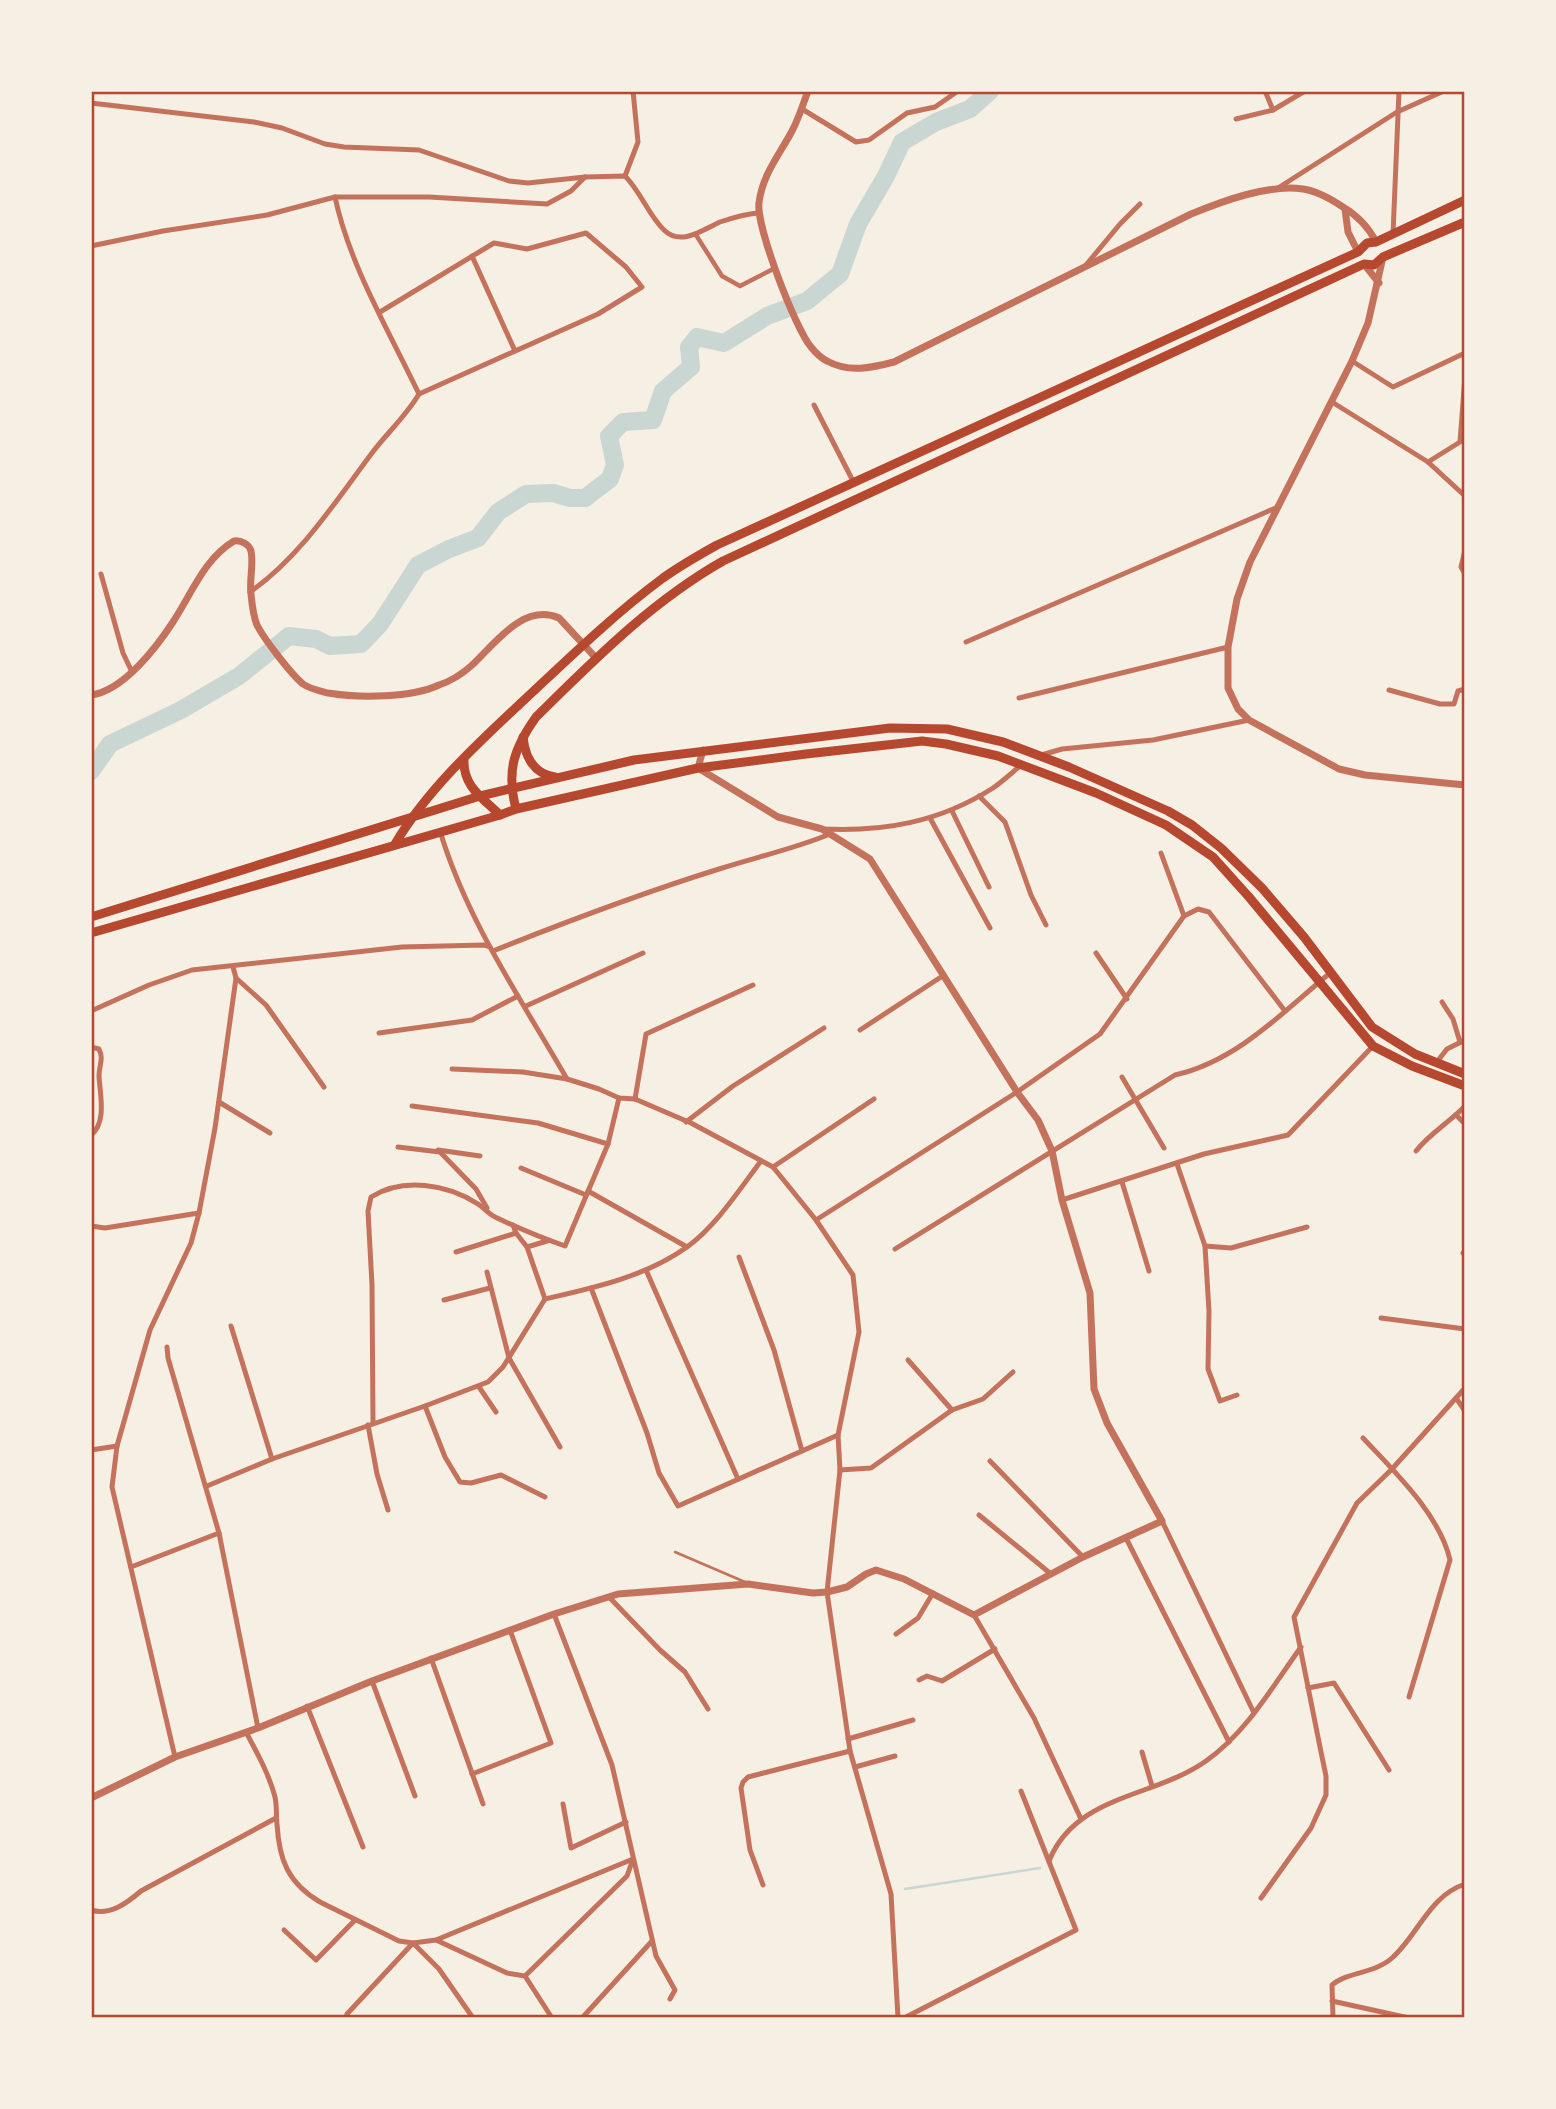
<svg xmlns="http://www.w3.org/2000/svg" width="1556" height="2109" viewBox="0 0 1556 2109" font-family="'Exo 2',sans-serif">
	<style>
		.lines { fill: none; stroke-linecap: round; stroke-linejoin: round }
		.stream { stroke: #c9d6d2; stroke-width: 2.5 }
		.river { stroke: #c9d6d2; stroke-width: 18 }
		.service { stroke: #c5725c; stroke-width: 2.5 }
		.pedestrian { stroke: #c5725c; stroke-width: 4.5 }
		.minor { stroke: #c5725c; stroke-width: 5 }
		.tertiary { stroke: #c5725c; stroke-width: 7 }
		.primary { stroke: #b5482f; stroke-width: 9 }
		.neatline { fill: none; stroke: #b5482f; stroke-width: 2.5 }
	</style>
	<rect width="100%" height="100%" fill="#f6efe4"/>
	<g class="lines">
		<polyline class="stream" points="905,1889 1040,1868"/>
		<polyline class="river" points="91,771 110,744 181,710 239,676 289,636 316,639 330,646 361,644 380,624 418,565 449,549 478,538 498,512 526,494 553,493 570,498 585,498 610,479 615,465 609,436 623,422 653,420 663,391 691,367 689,347 697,337 724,343 767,316 807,301 840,274 858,224 886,176 902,142 936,122 970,109 990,91"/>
		<polyline class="service" points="675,1552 745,1582"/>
		<polyline class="pedestrian" points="696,235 722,276 740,286 775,268"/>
		<g class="minor">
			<polyline points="1265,91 1273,110"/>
			<path d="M91,103l163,19 28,6 43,16 19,3 75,3 90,31 19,2 57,-6 40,-1c16,16 24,40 39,54 17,17 40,-1 56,-8 12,-4 25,-8 38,-9"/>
			<polyline points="802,109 856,142 869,140 907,113 935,107 958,91"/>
			<polyline points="1236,119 1273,110 1305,91"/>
			<polyline points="625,176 638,142 633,91"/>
			<polyline points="1278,188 1397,112 1444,91"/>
			<path d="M335,197c14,67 54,134 84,197"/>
			<polyline points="1393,234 1399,91"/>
			<polyline points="91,246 163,231 267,215 335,197 429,197 547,204 571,191 585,177"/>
			<polyline points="472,256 515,351"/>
			<polyline points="1086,265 1120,224 1140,204"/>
			<polyline points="380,312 494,243 527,249 586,233 626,267 642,287 598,314 419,394"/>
			<polyline points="1352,361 1393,387 1465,353"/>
			<polyline points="1332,402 1428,462 1465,496"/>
			<polyline points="814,405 854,483"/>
			<polyline points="1428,462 1460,442 1465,376"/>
			<polyline points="1465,550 1461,567 1465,574"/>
			<polyline points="101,574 123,653 132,672"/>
			<path d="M250,592c51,-36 85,-90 122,-139 15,-20 34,-37 47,-59"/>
			<polyline points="966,642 1278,507"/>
			<polyline points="1389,690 1440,704 1454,704 1458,691 1465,689"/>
			<polyline points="1019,698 1228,647"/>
			<polyline points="1038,756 1062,749 1153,740 1249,720"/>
			<polyline points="979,796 1005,822 1031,895 1046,925"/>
			<polyline points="952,811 989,887"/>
			<polyline points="930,818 990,928"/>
			<path d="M822,829c62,3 118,-7 171,-41 10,-7 20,-16 29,-24"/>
			<path d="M440,831c27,90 81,168 127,248"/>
			<polyline points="1161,853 1184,916"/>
			<path d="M493,951c75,-30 149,-58 226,-82 37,-12 75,-20 111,-35"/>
			<polyline points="1096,953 1127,999"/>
			<polyline points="236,978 266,1005 324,1087"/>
			<polyline points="1442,1002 1453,1019 1460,1042"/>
			<polyline points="526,1006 643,953"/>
			<polyline points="91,1011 149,985 192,970 402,947 484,945 490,947"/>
			<polyline points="860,1030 944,975"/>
			<polyline points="379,1033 472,1020 518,996"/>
			<path d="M91,1047l8,2c5,10 0,16 0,27 1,18 8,47 -8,59"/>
			<polyline points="1436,1063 1447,1049 1465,1040"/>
			<polyline points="452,1069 523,1072 567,1079 599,1089 619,1098 635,1099 691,1123 773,1167 816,1220 853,1275 859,1332 838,1435 840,1470 827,1592 850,1751 891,1894 898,2018"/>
			<polyline points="1122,1077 1164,1148"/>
			<polyline points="635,1099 646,1034 753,985"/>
			<polyline points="219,1102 270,1133"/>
			<polyline points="412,1106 538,1123 608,1144"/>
			<polyline points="1456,1115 1465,1124"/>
			<polyline points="686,1122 733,1086 824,1028"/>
			<polyline points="398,1147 440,1152 476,1189 487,1208"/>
			<polyline points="438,1150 480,1156"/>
			<path d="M1416,1151c14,-18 34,-29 49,-45"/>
			<polyline points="1177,1164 1205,1246 1209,1311 1208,1369 1220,1401 1237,1395"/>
			<polyline points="773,1167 874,1099"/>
			<polyline points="521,1168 586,1195"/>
			<polyline points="1122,1182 1149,1271"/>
			<polyline points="588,1191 687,1247"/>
			<polyline points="1062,1200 1204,1154 1288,1135 1373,1046"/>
			<polyline points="816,1220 1017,1092 1100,1034 1184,916 1198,909 1209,912 1285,1011"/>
			<polyline points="513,1225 516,1233 527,1247 545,1299"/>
			<polyline points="91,1226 105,1228 199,1213"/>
			<polyline points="1205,1246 1231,1248 1307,1227"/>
			<polyline points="527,1247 547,1241"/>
			<path d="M895,1249l280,-174c62,-14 108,-63 155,-102"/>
			<polyline points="456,1252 516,1233"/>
			<polyline points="1463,1253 1465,1253"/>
			<polyline points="739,1257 774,1350 802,1451"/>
			<polyline points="646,1270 738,1479"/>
			<polyline points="487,1272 509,1358 560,1447"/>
			<polyline points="591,1288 647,1433 659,1473 678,1506 838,1435"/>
			<path d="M545,1299c48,-11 100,-22 142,-52 29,-21 52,-57 74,-86"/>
			<polyline points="444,1300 490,1288"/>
			<polyline points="1381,1318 1465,1329"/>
			<polyline points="231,1326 272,1459"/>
			<polyline points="167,1347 168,1358 219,1533 258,1728"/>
			<polyline points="908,1360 952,1410"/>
			<polyline points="479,1387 496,1412"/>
			<polyline points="1456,1398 1465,1411"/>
			<polyline points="425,1406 445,1457 460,1482 471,1483 501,1475 545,1497"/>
			<path d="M373,1423l-1,-138 -4,-74 3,-14c32,-20 76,-13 107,7 6,4 11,10 17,13 23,11 47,21 70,29l43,-102 11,-46"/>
			<polyline points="368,1425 377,1474 388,1510"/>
			<path d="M1363,1438c31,33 77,77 87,122l-41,137"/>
			<polyline points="91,1450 117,1446"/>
			<polyline points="990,1461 1083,1557"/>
			<polyline points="840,1470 871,1468 952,1410 983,1399 1013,1372"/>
			<polyline points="207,1486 272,1459 425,1406 488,1382 503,1367 545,1299"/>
			<polyline points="979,1515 1051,1574"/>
			<polyline points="1162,1521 1254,1713"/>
			<polyline points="1126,1538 1229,1742"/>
			<polyline points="131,1567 219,1533"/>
			<polyline points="609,1597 660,1650 685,1672 708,1709"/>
			<polyline points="554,1614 612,1765 656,1956 675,1990 670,1999"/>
			<polyline points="974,1615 1034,1718 1081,1819"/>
			<polyline points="896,1634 918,1618 933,1593"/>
			<polyline points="431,1658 483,1804"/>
			<polyline points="919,1680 927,1676 942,1681 995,1649"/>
			<polyline points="372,1681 415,1796"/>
			<polyline points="1308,1688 1334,1683 1389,1770"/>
			<polyline points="307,1706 363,1847"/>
			<path d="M246,1732c11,21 23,42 29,65 2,9 1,18 2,27 2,36 11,59 43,78l79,39 14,2 26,26 34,49"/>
			<polyline points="848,1739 913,1720"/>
			<polyline points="1142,1752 1152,1786"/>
			<polyline points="175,1757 112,1487 117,1446 150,1330 191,1243 199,1213 215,1128 236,978 233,967"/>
			<polyline points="855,1767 895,1756"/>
			<polyline points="472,1774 551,1743 510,1630"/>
			<polyline points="563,1804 571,1848 626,1822"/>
			<path d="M1049,1861c27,-67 105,-63 157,-100 41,-29 66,-74 95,-114"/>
			<polyline points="763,1885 750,1850 741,1788 743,1782 748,1777 850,1751"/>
			<polyline points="1261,1898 1311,1828 1326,1795 1326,1776 1321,1752 1294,1617 1357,1503 1392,1469 1465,1388"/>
			<path d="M91,1910c19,6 36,-7 50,-19l135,-73"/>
			<polyline points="284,1930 316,1960 355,1920"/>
			<polyline points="436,1940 507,1973 525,1976 552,2018"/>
			<polyline points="525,1976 627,1876 632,1862"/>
			<polyline points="1332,2001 1409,2018"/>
			<polyline points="347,2014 413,1943 436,1940 633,1859"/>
			<polyline points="582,2018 652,1941"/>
			<polyline points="904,2018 1076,1930 1021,1791"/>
			<path d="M1333,2018l-1,-33c14,-13 42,-11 60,-27 26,-23 37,-62 73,-74"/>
		</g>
		<g class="tertiary">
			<path d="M808,91c-5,13 -9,27 -16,40 -12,23 -30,44 -33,72 -3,23 36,125 52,144 4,5 10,11 16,14 22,12 44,7 67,1l297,-148c32,-13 77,-30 112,-25 14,2 28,10 40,18 15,9 25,19 33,35"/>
			<polyline points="1345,209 1348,232 1358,252"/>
			<polyline points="1383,257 1368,323 1352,361 1250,562 1237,599 1228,647 1228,688 1238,709 1249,720 1339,769 1365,775 1465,785"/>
			<polyline points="1364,264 1379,283"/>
			<path d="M91,695c32,-4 65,-47 82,-73 19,-29 31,-63 61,-81 7,-1 15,3 17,10 3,13 -2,29 0,43 1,10 2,22 6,31 7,14 34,49 46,59 7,5 17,7 25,9 31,5 83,5 111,-8 12,-4 23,-11 32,-19 23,-21 52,-64 88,-48l37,40"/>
			<polyline points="91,1798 175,1757 258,1728 372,1681 554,1614 618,1594 748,1584 813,1593 827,1592 847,1587 866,1574 876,1570 904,1579 974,1615 1083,1557 1162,1521 1107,1423 1094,1389 1090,1293 1062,1200 1052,1151 1038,1120 1017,1092 870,859 822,829 778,817 698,768 703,750"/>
		</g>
		<g class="primary">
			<path d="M523,737c2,20 11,37 32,40"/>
			<path d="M464,760c-1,27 19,38 36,55"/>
			<path d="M516,809c-10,-38 -2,-61 20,-92 59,-58 115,-115 187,-156l641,-297 10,1 9,-8 82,-35"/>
			<path d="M395,844c32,-54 82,-100 128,-143 45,-42 90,-86 140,-123 17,-12 36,-23 54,-33l641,-293 9,-9 9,-1 89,-42"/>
			<polyline points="91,917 480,796 634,760 890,728 947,729 1003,742 1069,767 1168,811 1192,825 1221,848 1262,888 1304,937 1372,1027 1415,1054 1465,1074"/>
			<polyline points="91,933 500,815 516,809 698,768 806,754 922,741 946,744 998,756 1096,793 1166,825 1188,840 1213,857 1249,897 1373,1046 1412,1066 1465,1086"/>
		</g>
	</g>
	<rect width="1556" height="2109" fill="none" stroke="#f6efe4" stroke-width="186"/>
	<rect x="93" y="93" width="1370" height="1923" class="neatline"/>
</svg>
